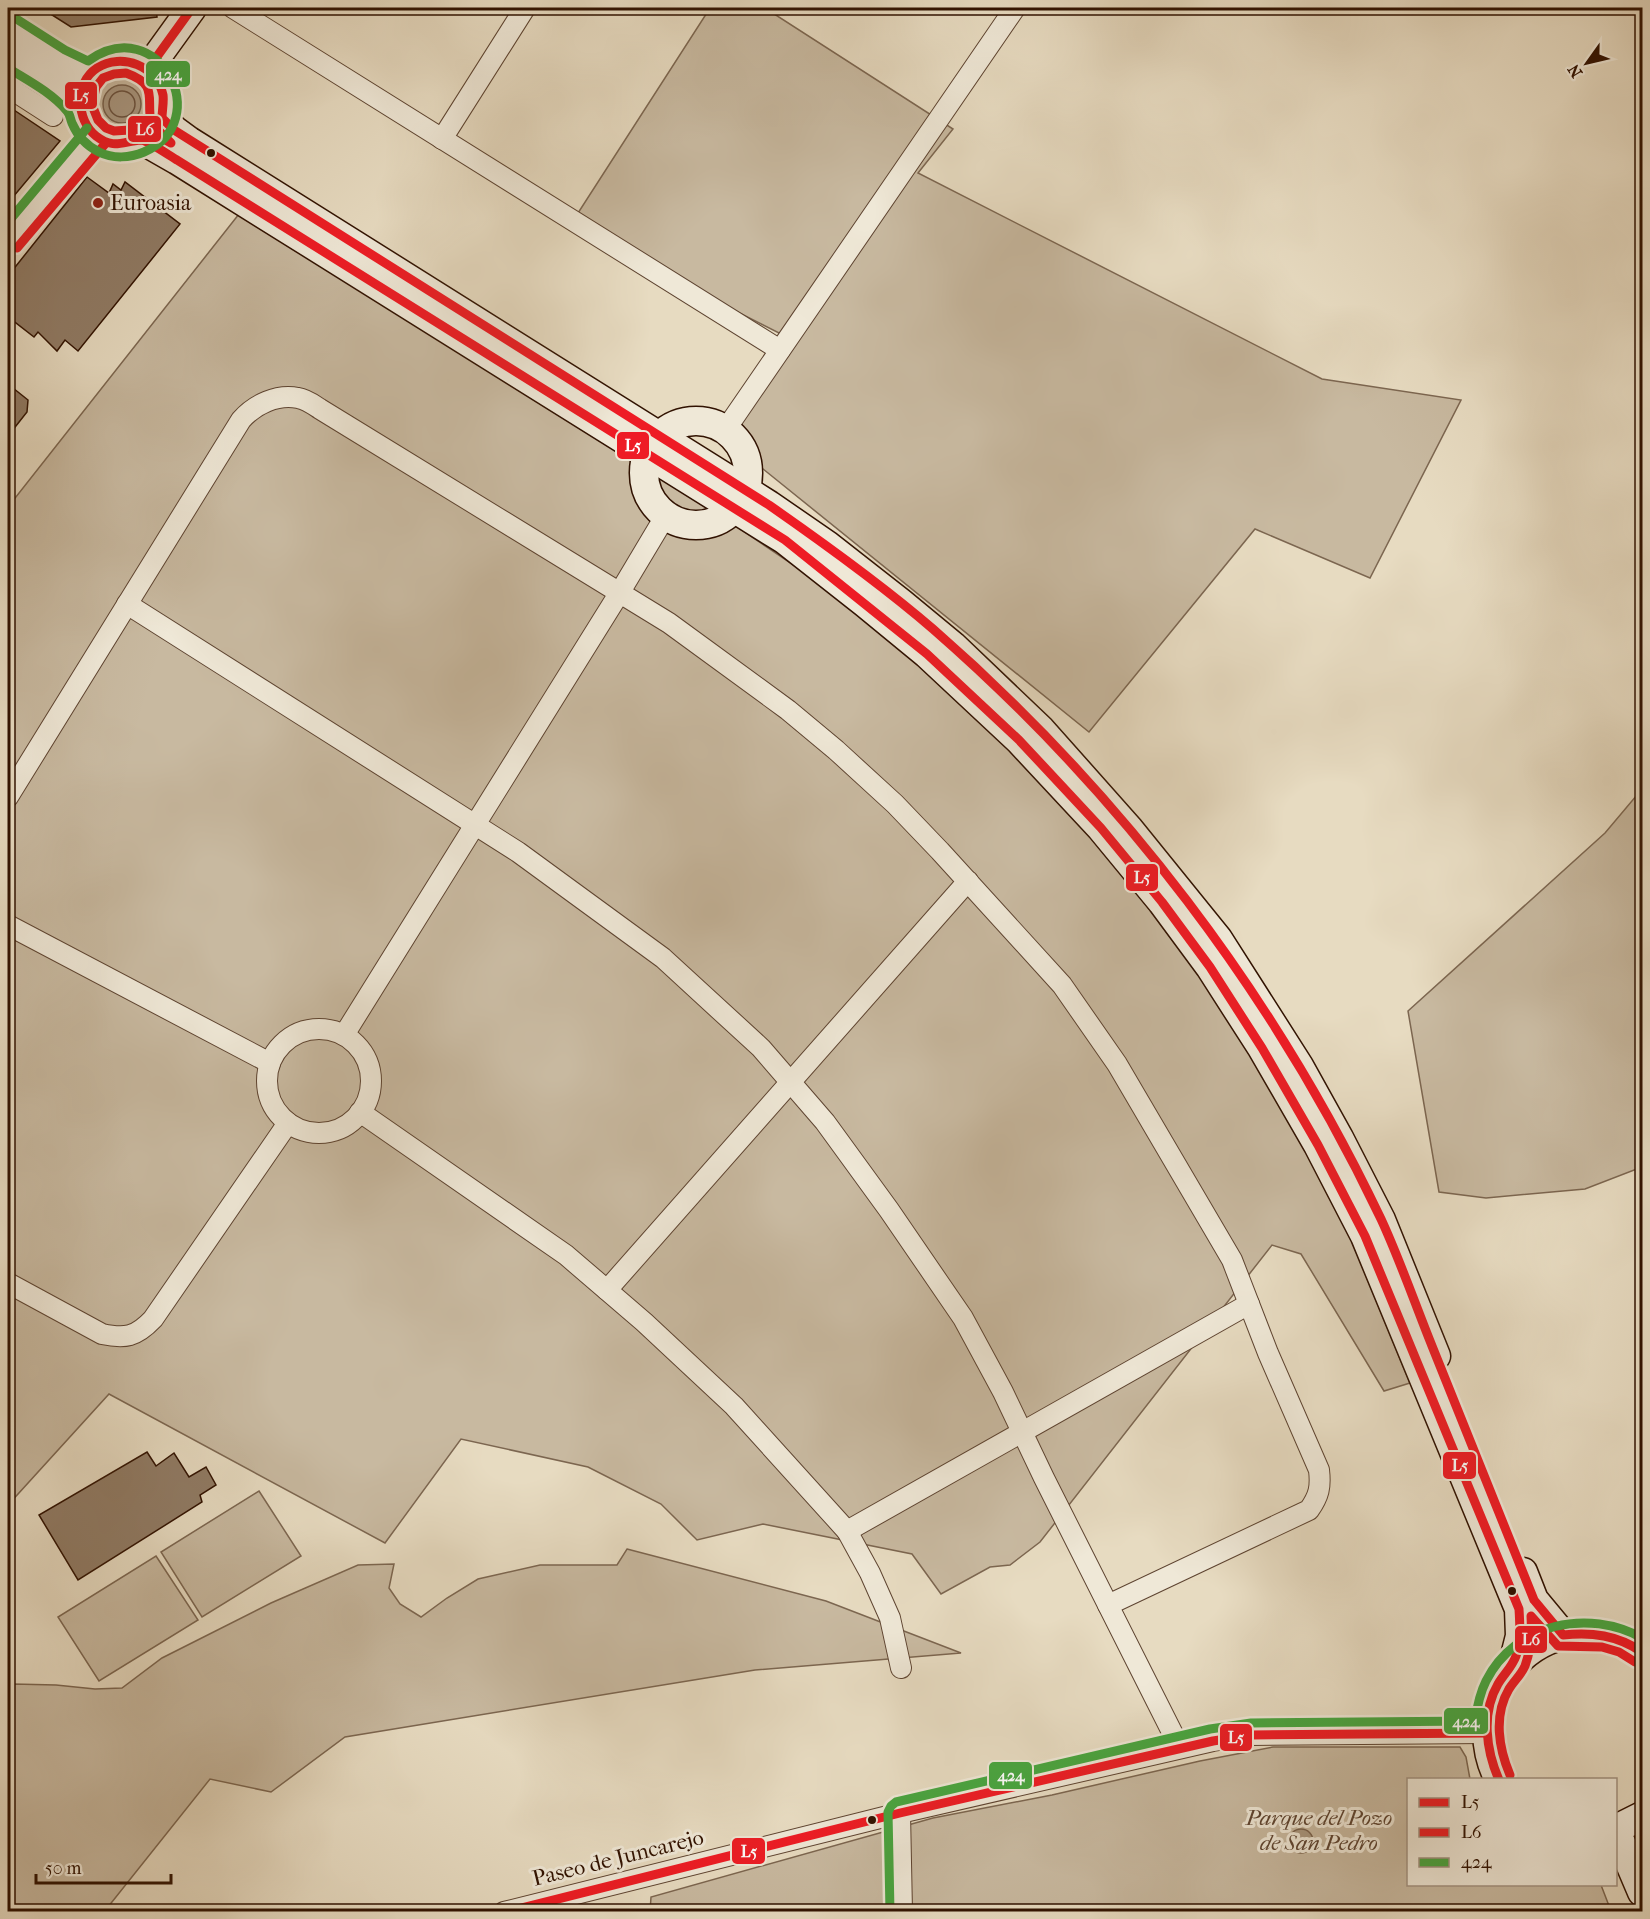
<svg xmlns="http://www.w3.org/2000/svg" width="1650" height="1919" viewBox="0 0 1650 1919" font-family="'IM FELL French Canon',serif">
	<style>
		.green { fill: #c8b9a0; stroke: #7c6650; stroke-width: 1.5 }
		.water { fill: #a99780; stroke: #79624d; stroke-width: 1.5 }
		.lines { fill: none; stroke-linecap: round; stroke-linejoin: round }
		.shore { stroke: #6d5440; stroke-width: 1.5 }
		.building { fill: #907b65; stroke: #311201; stroke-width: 1.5 }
		.street-casing { stroke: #5e4431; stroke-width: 22 }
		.secondary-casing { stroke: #311201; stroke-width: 31 }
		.street { stroke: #efe8d7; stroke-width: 20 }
		.secondary { stroke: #efe8d7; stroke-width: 28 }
		.bus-1-casing { stroke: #efe8d7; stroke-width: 14 }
		.bus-2-casing { stroke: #efe8d7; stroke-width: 14 }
		.bus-3-casing { stroke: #efe8d7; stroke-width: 14 }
		.bus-1 { stroke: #ee1c25; stroke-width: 9 }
		.bus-2 { stroke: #ee1c25; stroke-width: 9 }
		.bus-3 { stroke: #48a640; stroke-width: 9 }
		.bus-dot { fill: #311201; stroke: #efe8d7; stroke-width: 2 }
		.poi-dot { fill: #8f2418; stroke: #efe8d7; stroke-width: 2 }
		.labels { text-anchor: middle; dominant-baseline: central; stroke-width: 6; stroke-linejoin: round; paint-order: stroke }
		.poi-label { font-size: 22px; fill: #311201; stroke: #efe8d7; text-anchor: start }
		.park-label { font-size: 22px; font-style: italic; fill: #5e4431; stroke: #efe8d7 }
		.street-label { font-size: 22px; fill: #311201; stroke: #efe8d7 }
		.line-badge { stroke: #efe8d7; stroke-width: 2 }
		.badge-label { font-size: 16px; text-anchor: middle; font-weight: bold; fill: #fff }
	</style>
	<rect width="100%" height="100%" fill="#e7dbc1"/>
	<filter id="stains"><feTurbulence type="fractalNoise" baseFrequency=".00333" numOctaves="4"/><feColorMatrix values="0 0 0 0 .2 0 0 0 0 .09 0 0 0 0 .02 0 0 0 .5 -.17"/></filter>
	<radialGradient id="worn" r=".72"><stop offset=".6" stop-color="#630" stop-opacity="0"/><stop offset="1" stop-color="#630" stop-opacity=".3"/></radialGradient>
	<g class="green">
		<polygon points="710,8 765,8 953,129 918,173 1322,379 1461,400 1370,578 1255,529 1089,732 747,456 713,434 787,337 569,227"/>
		<path d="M124,77c20,4 33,24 19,42 -29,40 -78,-36 -19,-42z"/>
		<polygon points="239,214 706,506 814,579 966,703 1113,861 1235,1023 1334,1198 1410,1383 1384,1391 1301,1254 1272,1245 1040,1542 1010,1565 990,1567 941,1594 912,1554 763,1524 697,1540 661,1504 588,1467 461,1439 385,1543 109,1394 8,1505 8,507"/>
		<polygon points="1642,789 1642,1167 1585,1189 1486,1198 1439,1192 1408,1011 1605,833"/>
		<polygon points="259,1491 301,1556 202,1617 161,1552"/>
		<polygon points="627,1549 826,1601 961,1653 755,1670 345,1737 271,1792 210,1779 104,1912 8,1911 8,1689 13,1684 56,1685 95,1689 122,1688 162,1658 271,1603 358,1565 394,1564 389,1588 400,1604 421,1617 447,1598 478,1579 540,1565 617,1565"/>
		<polygon points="156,1556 198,1620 99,1681 58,1617"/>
		<polygon points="1273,1747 1460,1747 1466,1757 1470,1779 1408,1780 1408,1884 1601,1885 1611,1911 650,1912 651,1897 933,1818 1052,1795 1200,1761"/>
	</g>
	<g class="water">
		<circle cx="122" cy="104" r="19"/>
		<circle cx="1301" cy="1841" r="12"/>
	</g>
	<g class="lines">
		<circle class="shore" cx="122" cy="104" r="13"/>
	</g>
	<g class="building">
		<polygon points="41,8 156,8 157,17 71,27"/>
		<polygon points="8,106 60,141 8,203"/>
		<polygon points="87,177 109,193 113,184 121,190 125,182 180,224 78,351 65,340 57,351 38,332 34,337 11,319 10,305 8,303 8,276"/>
		<polygon points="8,384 28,400 27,412 8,436"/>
		<polygon points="147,1452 156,1466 174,1453 189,1477 206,1467 216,1485 200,1495 202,1502 78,1580 39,1515"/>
	</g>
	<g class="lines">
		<g class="street-casing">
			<g id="street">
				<polyline points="233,8 780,350"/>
				<polyline points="8,87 53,116"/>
				<polyline points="442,139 525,8"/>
				<polyline points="8,240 96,136"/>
				<polyline points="726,429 1015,8"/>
				<polyline points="127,604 518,852 663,958 761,1048 825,1122 889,1210 963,1318 1003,1392 1044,1478 1180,1748"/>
				<path d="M8,797l233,-377c14,-16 36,-26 57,-22 8,1 16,7 22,11l349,214 119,87 48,40 59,54 45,47 122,134 55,79 115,196 36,93 51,117c2,17 0,26 -10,40l-201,95"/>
				<polyline points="8,925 270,1063"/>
				<circle cx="319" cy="1081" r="52"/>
				<polyline points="344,1035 620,592 666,515"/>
				<polyline points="360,1112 566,1255 644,1322 734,1406 847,1531 870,1573 890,1618 901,1668"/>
				<path d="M8,1283l94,51c23,5 34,3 51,-15l135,-196"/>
				<polyline points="607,1290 968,881"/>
				<polyline points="847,1531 1249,1304"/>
				<polyline points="900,1813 902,1912"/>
				<polyline points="504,1912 900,1813 1213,1741 1251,1735 1486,1733"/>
			</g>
		</g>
		<g class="secondary-casing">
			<g id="secondary">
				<polyline points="8,28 59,61 89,75"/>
				<polyline points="8,54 46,78 80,106"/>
				<circle cx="122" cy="102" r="43"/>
				<polyline points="148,69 192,8"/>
				<polyline points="162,118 174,130 189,141 769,505 827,545 901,603 953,646 1041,730 1129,829 1218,939 1299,1066 1339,1138 1381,1220 1436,1356"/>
				<polyline points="142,140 177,160 785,540 865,603 927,654 1019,740 1101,828 1162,902 1210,967 1262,1048 1318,1145 1365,1236 1519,1609 1520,1636 1513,1664"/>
				<circle cx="696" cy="473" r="52"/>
				<polyline points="1523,1572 1534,1600 1563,1635"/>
				<path d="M1499,1780c-47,-94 58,-189 143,-128"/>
				<polyline points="1616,1829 1642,1816"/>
				<polyline points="1616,1831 1642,1892"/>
			</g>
		</g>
		<use href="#street" class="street"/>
		<use href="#secondary" class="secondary"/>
		<g class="bus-1-casing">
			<g id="bus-1">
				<polyline points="148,69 192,8"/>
				<path d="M1499,1780c-13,-30 -18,-67 -1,-96 6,-10 14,-17 18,-28 5,-15 4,-31 3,-47l-154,-373 -47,-91 -56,-97 -52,-81 -48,-65 -61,-74 -82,-88 -92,-86 -142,-114 -608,-380c-7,-4 -30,-20 -36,-20 -18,1 -27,10 -45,-4 -20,-16 -22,-53 1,-68 25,-16 60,-2 66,27 1,7 -1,16 -1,23l12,12 595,375c56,39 112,79 164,124 187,163 341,365 448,590 19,41 34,85 51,127 34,85 68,169 102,254l29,35c29,-3 54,0 79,17"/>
				<polyline points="506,1912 900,1813 1213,1741 1251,1735 1486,1733"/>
			</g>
		</g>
		<g class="bus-2-casing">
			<g id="bus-2">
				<path d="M126,73c33,12 20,24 25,50l20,20 -25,-14 -32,2 -8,-3 -8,-8 -6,-15 4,-18 7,-9 11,-4z"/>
				<polyline points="17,248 105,144"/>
				<path d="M1510,1775c-11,-26 -17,-59 -1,-86 5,-8 12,-14 16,-23 6,-16 7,-33 6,-50l27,30 44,1 17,5 16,10"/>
			</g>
		</g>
		<g class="bus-3-casing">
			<g id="bus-3">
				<path d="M8,68c19,12 43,24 59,43 3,3 3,7 5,12 5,12 15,23 27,29 14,7 31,6 45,0 72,-30 15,-142 -56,-91l-23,-11 -50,-32"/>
				<polyline points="8,222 87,128"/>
				<path d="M890,1912l-2,-100 3,-6 5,-4 314,-73 41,-6 224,-2c2,-14 5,-28 11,-40 29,-58 103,-73 156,-43"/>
			</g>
		</g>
		<use href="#bus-1" class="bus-1"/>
		<use href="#bus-2" class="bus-2"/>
		<use href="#bus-3" class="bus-3"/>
	</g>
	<g class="bus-dot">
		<circle cx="211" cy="153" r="5"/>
		<circle cx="1512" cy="1591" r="5"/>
		<circle cx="872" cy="1820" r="5"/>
	</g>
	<circle class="poi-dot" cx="98" cy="203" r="6"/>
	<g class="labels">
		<g class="poi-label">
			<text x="110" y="203">Euroasia</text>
		</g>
		<g class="park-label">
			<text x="1319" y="1818">Parque del Pozo<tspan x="1319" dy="25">de San Pedro</tspan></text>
		</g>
		<g class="street-label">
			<text transform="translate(618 1858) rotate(-14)">Paseo de Juncarejo</text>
		</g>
	</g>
	<g class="line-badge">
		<rect x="145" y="60" width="46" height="28" rx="6" fill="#48a640"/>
		<rect x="64" y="81" width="34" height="29" rx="6" fill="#ee1c25"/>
		<rect x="127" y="115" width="35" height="28" rx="6" fill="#ee1c25"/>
		<rect x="616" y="431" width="34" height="29" rx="6" fill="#ee1c25"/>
		<rect x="1125" y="863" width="34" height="29" rx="6" fill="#ee1c25"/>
		<rect x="1442" y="1451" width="35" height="29" rx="6" fill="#ee1c25"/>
		<rect x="1514" y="1625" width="34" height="29" rx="6" fill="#ee1c25"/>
		<rect x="1443" y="1707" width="46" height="28" rx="6" fill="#48a640"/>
		<rect x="1219" y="1723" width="34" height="29" rx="6" fill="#ee1c25"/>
		<rect x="988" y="1761" width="45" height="29" rx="6" fill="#48a640"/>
		<rect x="731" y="1837" width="35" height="28" rx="6" fill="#ee1c25"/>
	</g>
	<g class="badge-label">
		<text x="168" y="80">424</text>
		<text x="81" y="101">L5</text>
		<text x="145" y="135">L6</text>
		<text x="633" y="451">L5</text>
		<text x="1142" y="883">L5</text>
		<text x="1460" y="1471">L5</text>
		<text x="1531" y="1645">L6</text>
		<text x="1466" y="1727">424</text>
		<text x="1236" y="1743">L5</text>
		<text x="1011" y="1781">424</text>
		<text x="749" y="1857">L5</text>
	</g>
	<rect width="1650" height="1919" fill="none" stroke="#e7dbc1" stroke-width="30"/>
	<rect x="9" y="9" width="1632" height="1901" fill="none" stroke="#311201" stroke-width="3"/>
	<rect x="15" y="15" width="1620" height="1889" fill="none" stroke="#311201" stroke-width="1.5"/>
	<rect x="1407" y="1778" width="210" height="108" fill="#efe8d7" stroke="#a39281" stroke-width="1.5"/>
	<rect x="1419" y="1798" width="30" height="9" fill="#ee1c25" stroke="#a39281" stroke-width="1.5"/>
	<text x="1461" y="1808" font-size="18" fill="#311201">L5</text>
	<rect x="1419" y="1828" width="30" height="9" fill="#ee1c25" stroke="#a39281" stroke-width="1.5"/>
	<text x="1461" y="1838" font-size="18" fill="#311201">L6</text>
	<rect x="1419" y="1858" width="30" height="9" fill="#48a640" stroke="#a39281" stroke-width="1.5"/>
	<text x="1461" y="1868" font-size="18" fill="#311201">424</text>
	<g transform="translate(1587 63) rotate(236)" stroke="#efe8d7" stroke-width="4.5" paint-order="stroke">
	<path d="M0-4.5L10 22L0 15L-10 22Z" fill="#311201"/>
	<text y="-9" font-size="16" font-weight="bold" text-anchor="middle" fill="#311201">N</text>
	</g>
	<path d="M36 1874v9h135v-9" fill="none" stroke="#311201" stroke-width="3"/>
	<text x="45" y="1874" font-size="18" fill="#311201" stroke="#efe8d7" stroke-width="4.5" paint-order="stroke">50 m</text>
	<rect width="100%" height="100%" filter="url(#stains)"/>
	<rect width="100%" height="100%" fill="url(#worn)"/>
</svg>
